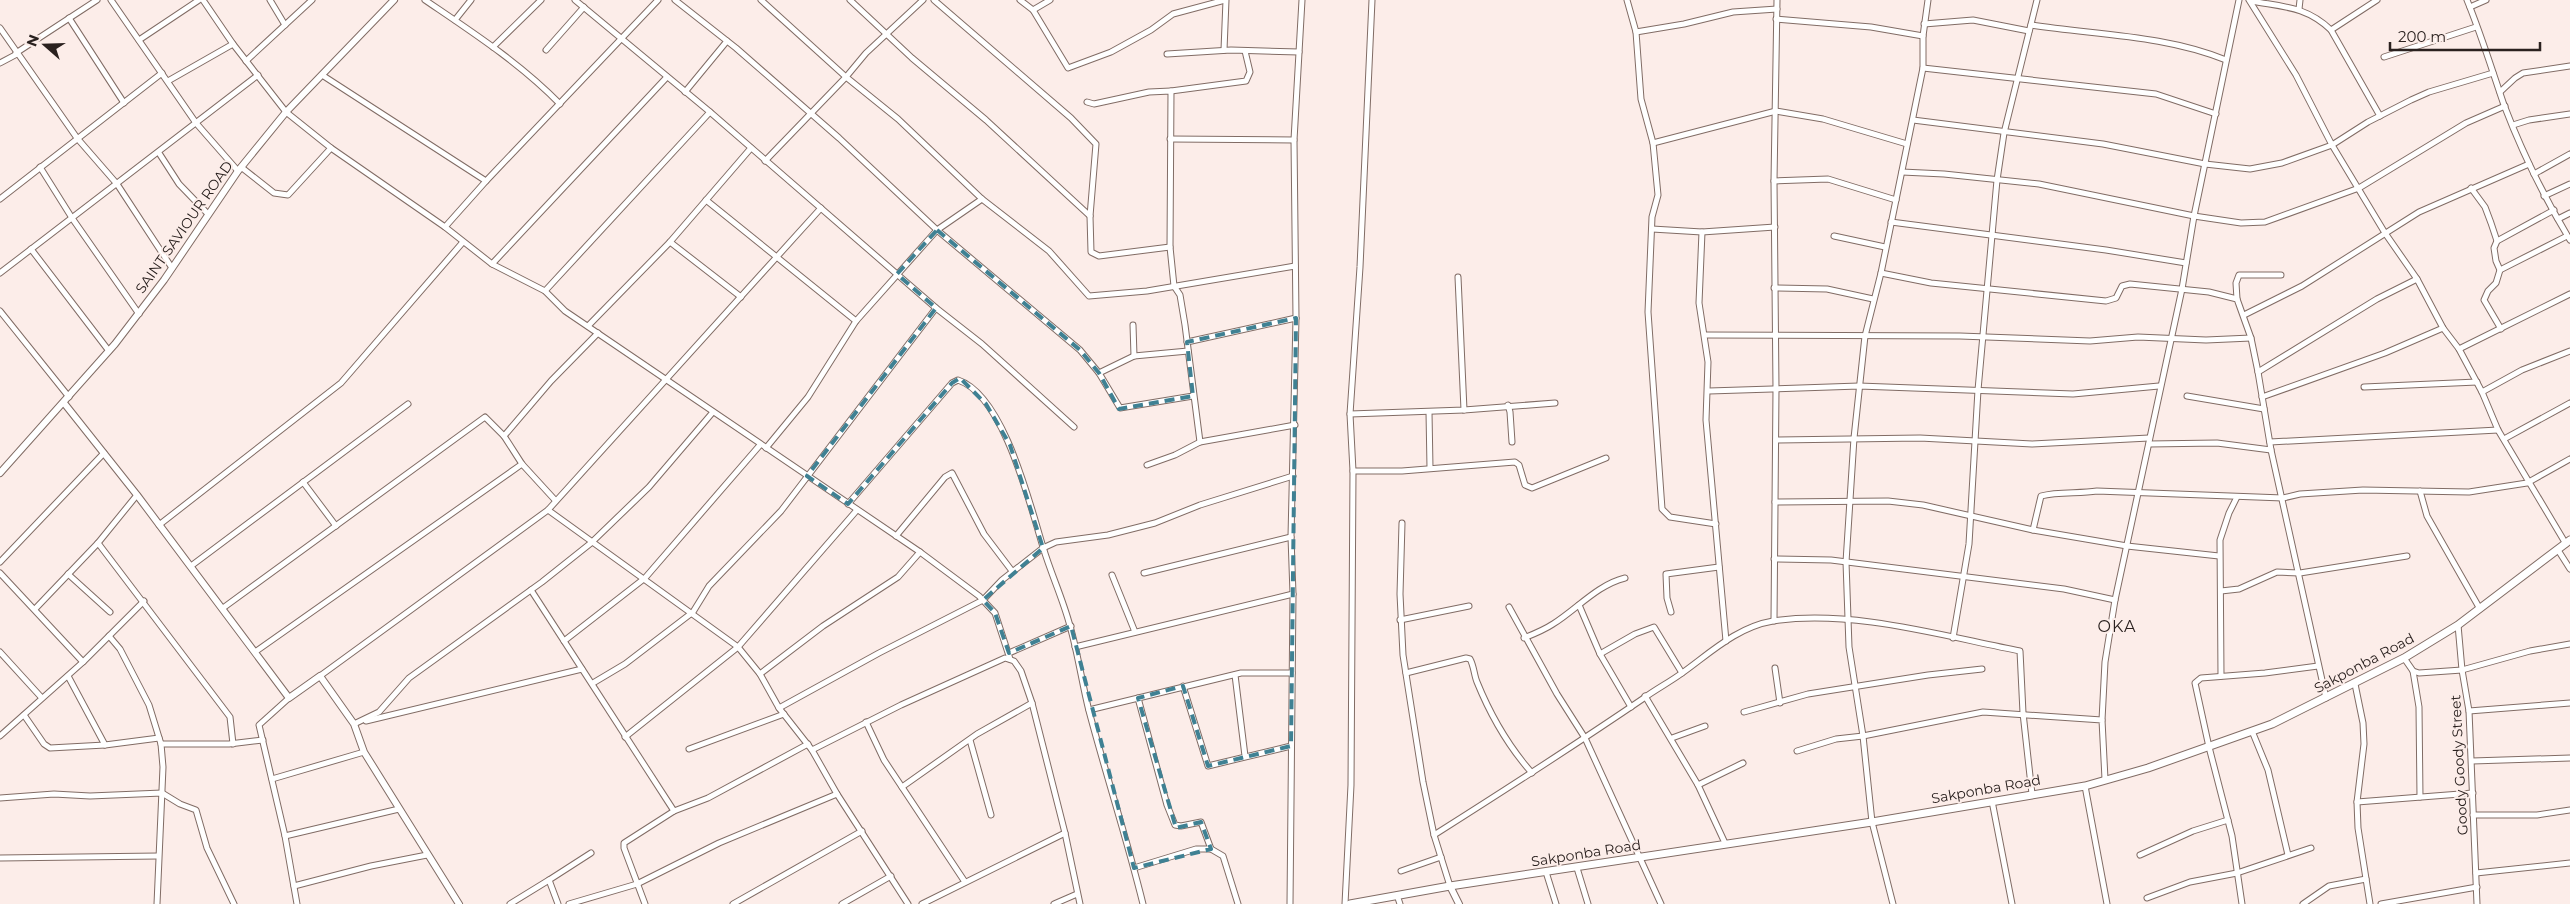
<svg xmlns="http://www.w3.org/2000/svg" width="2570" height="904" viewBox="0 0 2570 904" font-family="Montserrat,sans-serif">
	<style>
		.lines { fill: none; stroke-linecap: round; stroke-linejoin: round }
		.minor-casing { stroke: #816c65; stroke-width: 7 }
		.tertiary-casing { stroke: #816c65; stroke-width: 8 }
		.secondary-casing { stroke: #816c65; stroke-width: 9 }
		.minor { stroke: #fff; stroke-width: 5 }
		.tertiary { stroke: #fff; stroke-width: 6 }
		.secondary { stroke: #fff; stroke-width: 7 }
		.marked { fill: none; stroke: #3f8193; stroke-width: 4; stroke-dasharray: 10 6; stroke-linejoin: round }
		.labels { text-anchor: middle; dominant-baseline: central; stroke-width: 4; stroke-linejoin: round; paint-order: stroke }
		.street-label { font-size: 14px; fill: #2a211f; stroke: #fcede9 }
		.quarter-label { font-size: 16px; letter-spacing: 1px; fill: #2a211f; stroke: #fcede9 }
	</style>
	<rect width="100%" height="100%" fill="#fcede9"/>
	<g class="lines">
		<g class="minor-casing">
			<g id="minor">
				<polyline points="111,0 196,123 238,171"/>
				<polyline points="203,0 233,44 286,112 331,148 445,227 492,264 545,291 565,311 920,552 979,596 995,613 1010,659"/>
				<polyline points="270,0 285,25"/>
				<path d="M425,0c47,32 95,63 135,104"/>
				<polyline points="575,0 710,112 936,308 982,344 1074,427"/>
				<polyline points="675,0 736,48 839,138 937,230 1080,350 1099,373 1120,408 1193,396"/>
				<polyline points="761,0 846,77 898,119 982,199 1049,251 1089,296 1147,291 1295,266"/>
				<polyline points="850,0 912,58 986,120 1090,216"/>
				<polyline points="934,0 1071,118 1096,144 1090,216 1091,252 1099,256 1170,247"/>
				<polyline points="1020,0 1033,10 1068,68 1111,52 1151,30 1173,14 1225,0"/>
				<polyline points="1627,0 1636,32 1641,99 1653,143 1658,195 1652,217 1648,312 1662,509 1670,517 1716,524"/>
				<polyline points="2249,0 2296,75 2332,145 2385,233 2417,279 2443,328 2459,349 2482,392 2498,430 2566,544"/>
				<path d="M2467,0c14,34 25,70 37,105 18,47 40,92 66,135"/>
				<path d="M2251,1c32,6 55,5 80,29l46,-30"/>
				<polyline points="2470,7 2486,0"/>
				<polyline points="2299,9 2300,0"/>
				<polyline points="1033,10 1050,0"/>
				<polyline points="69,18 124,103"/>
				<polyline points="1776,19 1871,27 1923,36"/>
				<polyline points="455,20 471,0"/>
				<polyline points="1924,24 1973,20 2029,31"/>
				<path d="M2031,25c65,10 134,10 195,35"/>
				<polyline points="0,28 77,138 117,184 172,268"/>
				<polyline points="2331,30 2380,116"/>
				<polyline points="1636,32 1684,24 1733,12 1777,9"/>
				<polyline points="139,40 199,0"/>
				<polyline points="493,47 541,0"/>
				<polyline points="546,50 584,7"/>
				<polyline points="1224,50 1226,0"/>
				<polyline points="16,53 97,0"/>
				<polyline points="1167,54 1231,50 1299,52"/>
				<polyline points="2384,57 2476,27"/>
				<polyline points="246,61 312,0"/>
				<polyline points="0,63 17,54"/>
				<polyline points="1923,68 2156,94 2216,114"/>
				<polyline points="322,75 486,181"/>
				<polyline points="168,81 233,44"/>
				<polyline points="1171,91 1246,81 1250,72 1245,51"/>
				<polyline points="685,92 727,41"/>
				<polyline points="2500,92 2515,78 2523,73 2570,66"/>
				<polyline points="1087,102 1094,104 1149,92 1171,91 1170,247 1174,286 1180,295 1185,325 1200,442"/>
				<polyline points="1913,120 2103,144 2205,164 2250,169 2282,163 2332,145 2368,122 2411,100 2429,92 2493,73"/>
				<polyline points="2513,125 2529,120 2570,114"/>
				<polyline points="1170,139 1294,140"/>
				<polyline points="1653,143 1776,111 1823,119 1907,144"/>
				<polyline points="159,153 179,184 207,213"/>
				<polyline points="765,161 846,77 866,53 923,0"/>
				<polyline points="40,167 72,218 139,314"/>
				<polyline points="241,167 274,193 288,195 331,148"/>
				<polyline points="1902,172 1944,174 2039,184 2194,216 2241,223 2265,222 2359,188 2466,123 2505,106"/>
				<polyline points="2534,174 2570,154"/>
				<polyline points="1774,181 1828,179 1896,200"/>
				<polyline points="2471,188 2485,207 2491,223 2497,241 2494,248 2496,261 2500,270 2496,283 2488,291 2484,300 2501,329"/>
				<polyline points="2544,196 2570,184"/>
				<polyline points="0,199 162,73"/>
				<polyline points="706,200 856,321"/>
				<polyline points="2558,219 2570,213"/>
				<polyline points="1891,222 2106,250 2186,263"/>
				<polyline points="445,227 486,181 658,0"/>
				<polyline points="1652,229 1702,232 1775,227"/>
				<polyline points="1702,232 1699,303 1708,362 1706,420 1726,641"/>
				<polyline points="1834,236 1885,247"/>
				<polyline points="2497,241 2554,210"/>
				<polyline points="670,242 741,297"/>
				<polyline points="31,249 109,351"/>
				<polyline points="492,264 667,77"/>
				<polyline points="2500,270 2567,236"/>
				<polyline points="0,273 258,75"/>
				<polyline points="1881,273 1931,283 2106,301 2116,298 2122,286 2130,284 2209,292 2237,299 2251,338 2258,372 2271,450 2326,698"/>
				<polyline points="1458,277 1464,410"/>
				<polyline points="1774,288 1827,289 1873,299"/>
				<polyline points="545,291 710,112"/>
				<polyline points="2237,299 2236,283 2239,275 2281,275"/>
				<polyline points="0,311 69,397"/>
				<polyline points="2244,315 2302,286 2419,212 2529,164"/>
				<polyline points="1133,325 1134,356"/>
				<polyline points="588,326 670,242 751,148"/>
				<polyline points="1705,335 1960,336 2090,341 2138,337 2206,340 2251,338"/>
				<polyline points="1187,342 1296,318"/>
				<polyline points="2459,349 2570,294"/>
				<polyline points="2258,372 2377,299 2417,279"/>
				<polyline points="1099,373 1134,356 1188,351"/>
				<polyline points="2364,387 2477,382"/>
				<polyline points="1709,391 1859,386 2073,394 2159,386"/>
				<polyline points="2482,392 2522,370 2570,351"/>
				<polyline points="2187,396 2264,409"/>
				<polyline points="2262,397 2385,353 2443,328"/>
				<polyline points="1508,405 1510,412 1512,442"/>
				<polyline points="1429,412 1430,468"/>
				<polyline points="1350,414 1464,410 1555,403"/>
				<polyline points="504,436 551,381 598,333"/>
				<polyline points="2504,439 2570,403"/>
				<polyline points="1776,440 1920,438 2032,444 2149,438"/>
				<polyline points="2270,442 2498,430"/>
				<polyline points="2149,444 2217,443 2271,450"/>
				<polyline points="766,448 808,397 856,321 937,230 982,199"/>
				<polyline points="1147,465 1175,455 1200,442 1295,425"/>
				<polyline points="1353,471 1402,471 1515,462 1519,465 1525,485 1532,488 1606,458"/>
				<polyline points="303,482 336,526"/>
				<polyline points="2420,491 2427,516 2480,609"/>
				<polyline points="1775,502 1888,501 1923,505 2033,530 2127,546 2219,556"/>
				<path d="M848,504l104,-121 6,-3c46,15 72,125 85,167 8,27 20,52 27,79 8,28 12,57 19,85 17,64 38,128 54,193"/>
				<polyline points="548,510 738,647 760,674 779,708 812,750 837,794 908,904"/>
				<polyline points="1402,523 1400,594 1403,655 1423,782 1434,835"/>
				<polyline points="159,525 341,383 463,242"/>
				<path d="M2033,530l8,-34c18,-5 38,-2 56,-5l186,7 17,-4 63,-4 106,2 58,-9 43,-24"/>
				<polyline points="896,536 945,477 952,473 984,534 1012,571"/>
				<polyline points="98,543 230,717 233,744"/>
				<polyline points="2558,550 2570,569"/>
				<polyline points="1774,559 1831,560 2064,589 2115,600"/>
				<polyline points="0,562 104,453"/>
				<polyline points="191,566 408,404"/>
				<polyline points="0,573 83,662 109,636 120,649 149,705 161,744 163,767 157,904"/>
				<polyline points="1144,573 1291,537"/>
				<polyline points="68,574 110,612"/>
				<polyline points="1112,575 1135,632"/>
				<polyline points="531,590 674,811"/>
				<polyline points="2221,591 2239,589 2277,572 2300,573 2407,556"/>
				<polyline points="1579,605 1600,654 1631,707"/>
				<polyline points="1509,607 1557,694 1585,738 1661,904"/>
				<polyline points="223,608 485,417 504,436 522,464 555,500"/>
				<polyline points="35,609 98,543 137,495"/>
				<polyline points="1671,612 1667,598 1666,574 1719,567"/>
				<polyline points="1400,620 1469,606"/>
				<polyline points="1774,621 1776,389 1774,181 1777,0"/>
				<polyline points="2458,625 2462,670 2469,711 2477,904"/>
				<polyline points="109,636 144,601"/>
				<path d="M1524,638c10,-4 20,-8 29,-14 24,-15 44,-39 72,-46"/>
				<polyline points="1953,638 1969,544 1978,390 1997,180 2004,133 2037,0"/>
				<polyline points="564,641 645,578 760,445"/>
				<polyline points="1075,647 1293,594"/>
				<polyline points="0,652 41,697"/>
				<polyline points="255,652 522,464"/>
				<polyline points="1009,653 1071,626"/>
				<polyline points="1600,654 1635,634 1654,627 1682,673"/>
				<polyline points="2404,658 2413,671 2419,673 2462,670 2530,651 2570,644"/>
				<polyline points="1775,668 1780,703"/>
				<polyline points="2413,671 2419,707 2420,797"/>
				<path d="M1406,673l60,-15 4,1c4,7 4,16 7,23 13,32 32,65 55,91"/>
				<polyline points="760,674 823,626 898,577 920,552"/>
				<polyline points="1235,675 1245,756"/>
				<polyline points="68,676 105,745"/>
				<polyline points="320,676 548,510 821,208"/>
				<polyline points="2221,676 2220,540 2229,513 2237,497"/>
				<polyline points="593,683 625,664 693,612 709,586 781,511 936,308"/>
				<polyline points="2355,684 2363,723 2364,744 2357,802 2358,828 2370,904"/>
				<polyline points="1183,686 1208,766 1291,746"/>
				<polyline points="1645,696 1698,785 1725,843"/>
				<polyline points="289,698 259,725 285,836 297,904"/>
				<polyline points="1138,698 1167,805 1175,825 1181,826 1201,822 1211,849"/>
				<polyline points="779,708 879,653 983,600 1002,580 1043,548 1056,542 1108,535 1155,523 1200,505 1293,476"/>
				<polyline points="1089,710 1241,673 1292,673"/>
				<polyline points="2469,711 2570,703"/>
				<polyline points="1744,712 1808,694 1928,675 1982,669"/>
				<polyline points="24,715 44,744 50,748 105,745 159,738"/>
				<polyline points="2102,720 2105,662 2115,600 2182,289 2194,216 2239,0"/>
				<polyline points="366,721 582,669"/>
				<polyline points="866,722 884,760 965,882"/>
				<polyline points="354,724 379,712 409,678 542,582 591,543 649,487 713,412"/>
				<polyline points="2252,731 2268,770 2288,855"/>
				<polyline points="0,736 83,662"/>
				<polyline points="625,737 738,647 857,510"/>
				<polyline points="1672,738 1705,726"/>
				<polyline points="970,740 991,815"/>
				<polyline points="161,744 229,744 263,740"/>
				<polyline points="689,749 784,714"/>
				<polyline points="812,750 901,705 1005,658 1014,661 1021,671 1032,703 1065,833 1080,904"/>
				<polyline points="1797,751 1836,739 1863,736 1983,712 2102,720 2105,779"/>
				<polyline points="2472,761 2570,758"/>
				<polyline points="272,779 364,752"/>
				<polyline points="1698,785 1743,763"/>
				<polyline points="2085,786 2107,904"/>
				<polyline points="902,787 977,734 1032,703"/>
				<polyline points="0,798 54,794 90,796 162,793 180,804 196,810 207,848 234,904"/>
				<polyline points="1992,801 2012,904"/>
				<polyline points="2357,802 2473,793"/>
				<polyline points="2473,815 2537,815 2570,810"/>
				<polyline points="285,836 399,809"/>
				<polyline points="2140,855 2193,831 2228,820"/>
				<polyline points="0,858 158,856"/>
				<polyline points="1134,868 1196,849 1211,849 1223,856 1238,904"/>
				<polyline points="1577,868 1588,904"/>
				<polyline points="1401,871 1441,857"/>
				<polyline points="1546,872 1556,904"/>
				<polyline points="2476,873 2570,863"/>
				<polyline points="294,886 371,866 427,855"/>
				<path d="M1450,886l-16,-51c71,-45 141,-90 210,-137 12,-9 26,-16 38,-25 28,-20 55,-46 91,-52 78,-12 170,15 247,30l3,62 9,81"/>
				<polyline points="1397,895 1400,904"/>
				<polyline points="2147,898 2190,882 2237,873 2311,848"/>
				<polyline points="510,904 549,880"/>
				<polyline points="558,904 549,880 591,853"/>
				<polyline points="569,904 637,884 719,843 837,794"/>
				<polyline points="645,904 624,848 624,843 674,811 708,798 808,744"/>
				<polyline points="733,904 862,831"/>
				<polyline points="842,904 891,876"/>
				<polyline points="922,904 1065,833"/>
				<polyline points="1054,904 1077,894"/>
				<polyline points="1290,904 1293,594 1291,537 1296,318 1294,140 1302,0"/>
				<polyline points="1345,904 1351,785 1353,471 1350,414 1360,267 1372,0"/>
				<polyline points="1893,904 1872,822 1863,736 1849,647 1846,562 1854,438 1865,336 1881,273 1923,68 1923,36 1928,0"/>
				<polyline points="2242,904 2232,836 2209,747 2195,683 2201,678 2265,673 2318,666"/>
				<polyline points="2303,904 2329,886 2366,879"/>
				<polyline points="2381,904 2477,887"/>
			</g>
		</g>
		<g class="tertiary-casing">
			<g id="tertiary">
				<polyline points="64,403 137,495 289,698 320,676 354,724 364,752 459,904"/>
				<polyline points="0,473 115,344 164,280 238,171 286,112 394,0"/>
				<polyline points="1450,886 1459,904"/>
			</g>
		</g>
		<g class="secondary-casing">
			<polyline id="secondary" points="1350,904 1450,886 1872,822 2085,786 2148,768 2272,724 2404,658 2458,625 2570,540"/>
		</g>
		<use href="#minor" class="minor"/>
		<use href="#tertiary" class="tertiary"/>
		<use href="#secondary" class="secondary"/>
	</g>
	<path class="marked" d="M937,230l143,120 19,23 20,36 74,-13 -6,-54 109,-24 -5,428 -83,20 -25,-80 -45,12 38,130 25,-6 10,27 -77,19 -63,-242 -62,27 -14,-40 -12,-13 60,-52 -33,-103 -24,-41 -26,-26 -8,5 -104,121 -41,-28 129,-168 -39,-34z"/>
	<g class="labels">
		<g class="street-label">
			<text transform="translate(184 227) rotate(-55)">SAINT SAVIOUR ROAD</text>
			<text transform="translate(2364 663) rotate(-28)">Sakponba Road</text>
			<text transform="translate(2459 765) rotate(-93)">Goody Goody Street</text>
			<text transform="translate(1986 789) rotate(-10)">Sakponba Road</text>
			<text transform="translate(1586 853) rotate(-9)">Sakponba Road</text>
		</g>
		<g class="quarter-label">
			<text x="2117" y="626">OKA</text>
		</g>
	</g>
	<g transform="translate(45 45) rotate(290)" stroke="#fcede9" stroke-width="4" paint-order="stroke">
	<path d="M0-4L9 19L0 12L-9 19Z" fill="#2a211f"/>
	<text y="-8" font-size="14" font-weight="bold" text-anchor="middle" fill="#2a211f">N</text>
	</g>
	<path d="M2390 42v8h150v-8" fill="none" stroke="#2a211f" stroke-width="2.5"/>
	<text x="2398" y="42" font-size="15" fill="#2a211f" stroke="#fcede9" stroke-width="4" paint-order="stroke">200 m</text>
</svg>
